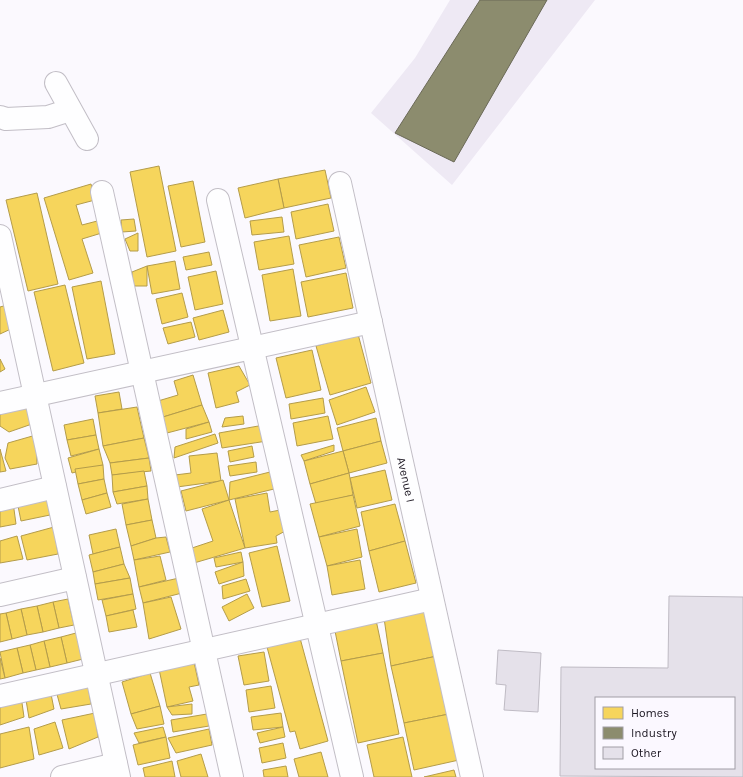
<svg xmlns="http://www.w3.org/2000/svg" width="743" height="777" viewBox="0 0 743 777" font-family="Karla,sans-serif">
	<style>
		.built { fill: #eee9f4 }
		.homes { fill: #f6d55c; stroke: #b49c4a }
		.industry { fill: #8c8c6e; stroke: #6a6957 }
		.building { fill: #e5e1ea; stroke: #bfbbc4; fill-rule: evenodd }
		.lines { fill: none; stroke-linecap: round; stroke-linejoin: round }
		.street-casing { stroke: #c2bec6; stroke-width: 24 }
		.street { stroke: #fefeff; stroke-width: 22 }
		.labels { text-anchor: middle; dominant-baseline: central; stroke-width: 4; stroke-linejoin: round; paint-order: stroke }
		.street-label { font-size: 12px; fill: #1b1621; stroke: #fbf8ff }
	</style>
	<rect width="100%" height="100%" fill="#fbf9fe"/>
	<polygon class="built" points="450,0 595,0 452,185 371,113 415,58"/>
	<g class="homes">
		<polygon points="159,166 176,251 147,257 130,172"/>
		<polygon points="325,170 331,198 284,208 278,179"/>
		<polygon points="278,179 284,208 245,218 238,188"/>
		<polygon points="193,181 205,242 181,247 168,186"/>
		<polygon points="91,184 95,200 76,205 82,225 101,220 105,232 82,239 93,273 69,280 44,198"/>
		<polygon points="37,193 58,284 28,291 6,200"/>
		<polygon points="328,204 334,231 296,239 291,212"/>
		<polygon points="282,217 284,232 252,235 250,221"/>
		<polygon points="134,219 136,231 122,232 121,220"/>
		<polygon points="138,233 138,251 130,251 125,239"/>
		<polygon points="289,236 294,264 259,270 254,242"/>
		<polygon points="339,237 346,268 306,277 299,245"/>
		<polygon points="209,252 212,265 186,270 183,257"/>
		<polygon points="175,261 180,289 152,294 147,266"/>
		<polygon points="147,266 147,286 133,286 132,272"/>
		<polygon points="293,269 301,316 270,321 262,275"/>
		<polygon points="216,271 223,304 195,310 188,277"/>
		<polygon points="346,273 353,308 308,317 301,282"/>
		<polygon points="101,281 115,354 87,359 72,287"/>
		<polygon points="65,285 84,363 53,371 34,292"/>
		<polygon points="182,293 188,317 162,324 156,299"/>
		<polygon points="7,305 13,328 0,334 0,307"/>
		<polygon points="223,310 229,332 199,340 193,318"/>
		<polygon points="191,322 195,337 168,344 163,328"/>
		<polygon points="358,334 371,383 330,395 316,346"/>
		<polygon points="312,350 321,390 286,398 276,358"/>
		<polygon points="0,359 5,369 0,372"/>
		<polygon points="239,366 250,385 236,392 239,402 216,408 208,373"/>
		<polygon points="193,375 202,405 163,417 158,401 178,395 174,381"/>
		<polygon points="366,387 375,412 337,425 329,400"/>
		<polygon points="119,392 122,409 98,413 95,396"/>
		<polygon points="323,398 325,413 291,419 289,404"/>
		<polygon points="28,401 32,424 9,432 0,426 0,410"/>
		<polygon points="202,405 209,422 167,433 163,417"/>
		<polygon points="137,407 144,438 103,446 98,413"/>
		<polygon points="243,416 244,424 222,427 225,418"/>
		<polygon points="328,416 333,439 297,446 293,423"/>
		<polygon points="376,418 381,441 343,451 337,428"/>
		<polygon points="93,419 96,435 67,440 64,425"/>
		<polygon points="209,422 212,432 186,439 186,429"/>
		<polygon points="264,425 267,441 222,448 219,433"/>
		<polygon points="215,434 218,443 174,458 175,447"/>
		<polygon points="36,435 37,464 10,469 5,458 8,443"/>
		<polygon points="96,435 99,449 71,456 67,440"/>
		<polygon points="144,438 149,458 110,463 103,446"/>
		<polygon points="381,441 387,463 349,473 343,451"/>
		<polygon points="334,445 334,451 304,461 301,455"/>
		<polygon points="252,446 254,457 230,462 228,451"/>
		<polygon points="0,449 6,471 0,472"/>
		<polygon points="99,449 103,465 72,473 68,458"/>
		<polygon points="343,451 349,473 310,484 304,461"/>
		<polygon points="217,453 221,481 177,487 175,475 191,473 189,456"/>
		<polygon points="149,458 151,471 112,475 110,463"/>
		<polygon points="256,462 257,472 230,476 228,466"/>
		<polygon points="103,465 104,479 78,484 75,469"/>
		<polygon points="385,470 392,500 357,508 350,478"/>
		<polygon points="144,471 147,486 113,492 112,475"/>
		<polygon points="270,472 274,489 229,500 230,482"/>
		<polygon points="349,473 353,495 316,504 310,484"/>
		<polygon points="104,479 107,493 82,500 78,484"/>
		<polygon points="223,480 229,500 186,511 181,491"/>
		<polygon points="147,486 148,499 117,504 113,492"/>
		<polygon points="107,493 111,507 86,514 82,500"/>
		<polygon points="267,493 270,512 285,509 289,529 276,536 277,543 245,548 235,499"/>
		<polygon points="46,494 50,515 21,521 17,501"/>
		<polygon points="353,495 360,526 319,537 310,504"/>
		<polygon points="148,499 152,520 126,525 122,504"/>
		<polygon points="229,500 245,548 194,563 189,549 213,541 202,509"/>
		<polygon points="13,502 16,524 0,527 0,505"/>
		<polygon points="395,504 405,541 369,551 361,512"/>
		<polygon points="152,520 156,538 131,546 126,525"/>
		<polygon points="54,527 58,554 27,560 21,536"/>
		<polygon points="116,529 120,547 93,554 89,535"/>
		<polygon points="357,529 362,557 327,566 319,537"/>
		<polygon points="17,536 23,559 0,563 0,541"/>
		<polygon points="166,537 170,552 134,560 131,546 156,538"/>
		<polygon points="405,541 416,583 379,592 369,551"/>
		<polygon points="277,546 290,601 262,607 249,553"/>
		<polygon points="120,547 124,564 93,572 89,555"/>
		<polygon points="241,552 243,562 216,567 214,558"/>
		<polygon points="160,556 166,580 139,587 134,560"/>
		<polygon points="360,560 365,589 332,595 327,566"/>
		<polygon points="243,562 244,576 219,584 215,572"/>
		<polygon points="124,564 130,578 95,584 93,572"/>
		<polygon points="130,578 133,594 98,600 95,584"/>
		<polygon points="179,578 182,593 143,603 139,587"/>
		<polygon points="246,579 250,591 223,599 222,586"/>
		<polygon points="133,594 136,609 106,616 102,600"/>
		<polygon points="247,594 254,608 229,621 222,607"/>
		<polygon points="171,597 181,629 149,639 143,603"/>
		<polygon points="68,599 74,625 59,628 53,602"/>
		<polygon points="53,602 59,628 43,632 37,606"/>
		<polygon points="37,606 43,632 27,635 21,609"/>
		<polygon points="21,609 27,635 12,639 6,613"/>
		<polygon points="133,610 137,627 109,632 106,616"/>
		<polygon points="427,611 437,656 391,666 384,618"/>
		<polygon points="6,613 12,639 0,642 0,614"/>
		<polygon points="376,620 383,653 341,661 334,626"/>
		<polygon points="76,633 83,659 67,663 61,637"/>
		<polygon points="61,637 67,663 50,667 44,641"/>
		<polygon points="300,638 328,741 300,749 295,731 290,732 267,647"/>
		<polygon points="44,641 50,667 36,670 30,645"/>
		<polygon points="30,645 36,670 23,673 17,648"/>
		<polygon points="17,648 23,673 5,678 0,652"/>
		<polygon points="264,652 269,681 244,685 238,656"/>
		<polygon points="383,653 399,734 358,743 341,661"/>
		<polygon points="437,656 449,714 404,723 391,666"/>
		<polygon points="0,658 5,678 0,679"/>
		<polygon points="194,662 199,685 189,687 193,701 167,707 159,669"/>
		<polygon points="150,673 160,706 131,714 122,682"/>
		<polygon points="87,679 91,704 61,709 55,687"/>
		<polygon points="271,686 275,708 249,712 246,690"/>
		<polygon points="50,689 54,709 29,718 25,694"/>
		<polygon points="21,696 24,717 0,725 0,700"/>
		<polygon points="192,704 192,714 172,715 167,707"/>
		<polygon points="160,706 164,724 137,729 131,714"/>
		<polygon points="95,713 98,737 69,749 62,720"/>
		<polygon points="281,713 283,727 253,730 251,717"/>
		<polygon points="207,714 209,726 173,732 171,720"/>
		<polygon points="449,714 459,760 414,770 404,723"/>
		<polygon points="55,722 63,748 39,755 34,729"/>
		<polygon points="29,727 34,759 0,768 0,734"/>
		<polygon points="163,727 166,737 139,743 134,733"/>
		<polygon points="283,727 285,737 260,743 257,733"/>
		<polygon points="209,729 212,745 176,753 168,738"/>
		<polygon points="166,737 170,758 138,765 133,745"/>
		<polygon points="403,737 412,777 374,777 367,745"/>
		<polygon points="283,743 286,758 262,763 259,748"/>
		<polygon points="321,752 328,777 299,777 294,759"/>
		<polygon points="201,754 208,777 181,777 177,761"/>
		<polygon points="172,761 175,777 145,777 143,768"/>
		<polygon points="286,766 288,777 264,777 263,770"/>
		<polygon points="454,770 456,777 424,777"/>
	</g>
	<polygon class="industry" points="480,0 547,0 454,162 395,133"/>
	<g class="building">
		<path d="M669,596l74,1v180l-183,-1 1,-109 107,1zM596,698h138v70h-138z"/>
		<polygon points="498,650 541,653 538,712 504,710 506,685 496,684"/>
	</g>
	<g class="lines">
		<g class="street-casing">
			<g id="street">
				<polyline points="56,83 87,139"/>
				<polyline points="0,117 6,119 48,117 70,110"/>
				<path id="s1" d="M340,183l132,594"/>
				<polyline points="102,192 232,777"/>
				<polyline points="218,200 352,777"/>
				<polyline points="0,236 119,777"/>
				<polyline points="0,403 371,322"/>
				<polyline points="0,500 55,487"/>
				<polyline points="0,595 75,578"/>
				<polyline points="0,696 432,599"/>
				<polyline points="62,777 116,764"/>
			</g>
		</g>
		<use href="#street" class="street"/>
	</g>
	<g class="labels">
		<g class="street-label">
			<text stroke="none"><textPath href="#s1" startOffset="304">Avenue I</textPath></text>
		</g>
	</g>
	<rect x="595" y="697" width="140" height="72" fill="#fbf8ff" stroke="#a19ea6"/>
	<rect x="603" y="707" width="20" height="12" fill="#f6d55c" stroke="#a19ea6"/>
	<text x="631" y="717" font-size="12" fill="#1b1621">Homes</text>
	<rect x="603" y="727" width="20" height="12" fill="#8c8c6e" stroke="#a19ea6"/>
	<text x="631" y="737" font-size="12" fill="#1b1621">Industry</text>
	<rect x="603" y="747" width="20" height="12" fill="#e5e1ea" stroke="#a19ea6"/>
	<text x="631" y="757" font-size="12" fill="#1b1621">Other</text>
</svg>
